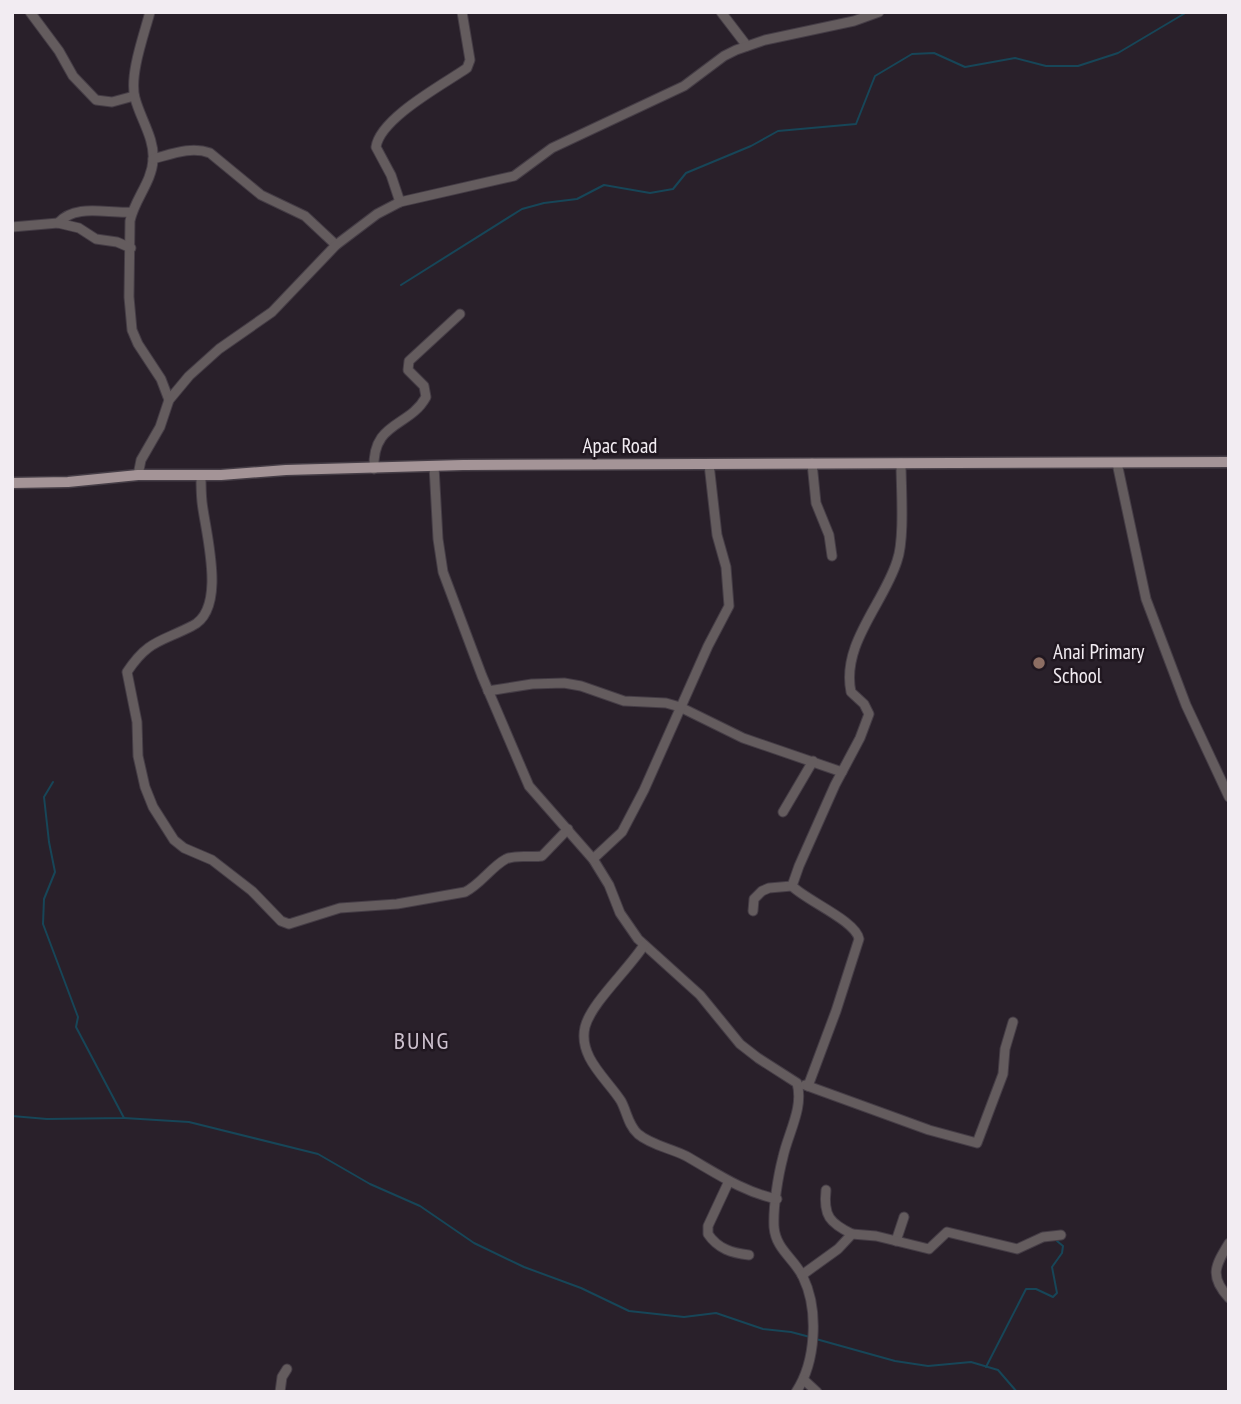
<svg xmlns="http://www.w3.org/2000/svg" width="1241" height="1404" viewBox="0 0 1241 1404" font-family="'PT Sans Narrow',sans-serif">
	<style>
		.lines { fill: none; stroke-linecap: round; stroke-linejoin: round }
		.stream { stroke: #174658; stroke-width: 2 }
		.minor-casing { stroke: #453d46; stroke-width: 11 }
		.major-casing { stroke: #453d46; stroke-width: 13 }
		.minor { stroke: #645c5e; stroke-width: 9 }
		.major { stroke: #a49497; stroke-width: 10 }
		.education-dot { fill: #8d6e63; stroke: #201720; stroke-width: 2.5 }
		.labels { text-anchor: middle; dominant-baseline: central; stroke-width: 5; stroke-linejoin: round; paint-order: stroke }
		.street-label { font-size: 21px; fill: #f2ecf2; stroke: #201720 }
		.poi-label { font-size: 21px; fill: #f2ecf2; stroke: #201720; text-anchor: start }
		.quarter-label { font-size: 24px; letter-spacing: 2px; fill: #cdc1ce; stroke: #201720 }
	</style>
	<rect width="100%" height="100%" fill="#29202a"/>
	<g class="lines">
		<g class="stream">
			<polyline points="401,285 522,209 544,203 577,199 604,185 650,193 673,189 686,173 751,146 778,131 856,124 875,76 912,54 934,53 965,67 1015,58 1046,66 1078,66 1118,53 1187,12"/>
			<polyline points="12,1116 47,1119 124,1118 76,1027 78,1017 43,924 44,899 55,872 49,842 44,797 53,782"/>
			<polyline points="124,1118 189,1122 318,1154 370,1184 420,1206 474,1243 524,1267 581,1288 629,1311 684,1317 716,1313 763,1329 791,1332 810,1337"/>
			<polyline points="816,1339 895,1361 928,1366 971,1362 998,1370 1017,1392"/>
			<polyline points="986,1367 1026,1289 1036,1289 1053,1297 1057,1293 1052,1267 1062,1253 1063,1246 1057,1241"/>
		</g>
		<g class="minor-casing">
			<g id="minor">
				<polyline points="30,12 59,51 73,76 96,100 112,102 134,96"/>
				<path d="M150,12c-6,23 -21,63 -15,86 5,20 20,41 18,62 -1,22 -19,40 -23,61l-1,76 3,33 6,14 23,35 8,21"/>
				<polyline points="721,12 747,46"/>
				<path d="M153,159c19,-5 38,-13 57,-6l51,42 44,21 31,29"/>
				<path d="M400,202l-9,-27 -15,-28c4,-29 68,-63 91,-79l3,-8 -8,-48"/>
				<path d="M58,223c18,-20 49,-9 74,-11"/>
				<polyline points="12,227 58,223 79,228 96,239 117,242 131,248"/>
				<polyline points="812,463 816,503 829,535 832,556"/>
				<polyline points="1117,463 1146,599 1186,705 1229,797"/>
				<path d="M434,466l4,73 5,33 39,104 47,110 64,73 16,26 11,28 18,26 62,56 40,49 18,14 39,25c7,25 -9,50 -14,74 -5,19 -10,50 -9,70 2,23 20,31 29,50 16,33 13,85 -7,115"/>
				<path d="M374,469c-2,-48 35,-41 52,-72l-2,-11 -16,-16 1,-9 51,-47"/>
				<polyline points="138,475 141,460 160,427 169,400 189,376 219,349 272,312 336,245 377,214 400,202 514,176 552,148 684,86 724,56 736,50 765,40 854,21 879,12"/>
				<path d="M201,475c0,9 0,18 1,27 3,29 26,107 -10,124 -31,16 -44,14 -65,46l10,50 1,34 7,31 8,20 21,33 10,8 28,12 40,31 29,30 8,3 51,-16 57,-4 68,-12c16,-8 26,-25 41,-33 11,-5 24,-1 36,-3l26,-27"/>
				<polyline points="488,691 532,684 564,683 581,686 624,701 666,703 680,707 743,738 842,772"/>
				<polyline points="783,812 813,761"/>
				<polyline points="593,859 622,832 644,790 708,646 729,606 726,567 717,535 709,464"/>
				<polyline points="753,911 754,899 762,891 769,888 792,886"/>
				<path d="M644,945c-15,24 -53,58 -59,82 -7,30 22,52 36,74 6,11 7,24 17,33 13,11 32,14 48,22 30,17 57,36 91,43"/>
				<polyline points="805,1085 929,1130 977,1143 1003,1074 1005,1049 1013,1022"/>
				<path d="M808,1086l28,-75 23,-72c-3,-18 -52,-38 -67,-53l7,-20 36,-81 25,-47 9,-24 -5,-10 -13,-12c-10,-48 33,-89 46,-131 8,-22 4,-73 4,-98"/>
				<path d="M729,1181l-21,45v8c10,15 24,19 41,21"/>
				<path d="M826,1190c-3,26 4,33 26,44"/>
				<polyline points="896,1241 904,1217"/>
				<path d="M1229,1243c-14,23 -20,33 0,55"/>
				<polyline points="802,1275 838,1249 852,1234 876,1236 929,1249 947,1232 1017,1249 1043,1237 1061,1235"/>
				<polyline points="804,1380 817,1392"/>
				<polyline points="280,1392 282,1377 287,1369"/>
			</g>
		</g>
		<g class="major-casing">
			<polyline id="major" points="12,483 68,482 138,475 221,475 286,470 463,465 1229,462"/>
		</g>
		<use href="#minor" class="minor"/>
		<use href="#major" class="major"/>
	</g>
	<circle class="education-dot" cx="1039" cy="663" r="7"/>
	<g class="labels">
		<g class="street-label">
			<text x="620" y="445">Apac Road</text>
		</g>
		<g class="poi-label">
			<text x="1053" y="651">Anai Primary<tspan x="1053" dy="24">School</tspan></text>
		</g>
		<g class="quarter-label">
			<text x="422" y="1040">BUNG</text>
		</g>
	</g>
	<rect width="1241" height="1404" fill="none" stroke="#f2ecf2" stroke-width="28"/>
</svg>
